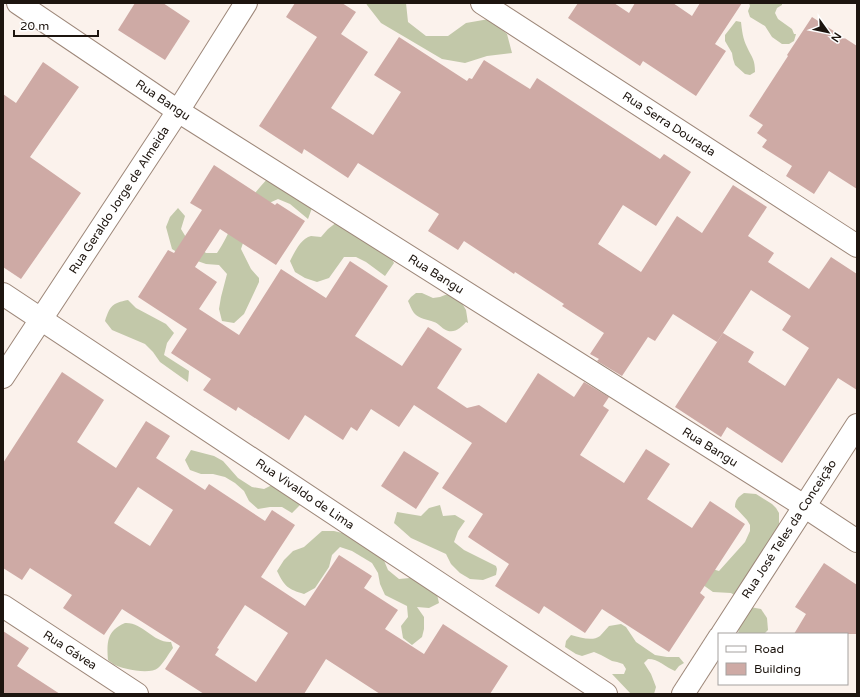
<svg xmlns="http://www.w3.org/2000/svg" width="860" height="697" viewBox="0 0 860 697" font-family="'Varela Round',sans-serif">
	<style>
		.forest { fill: #c2c8a9 }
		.building { fill: #ceaaa5; fill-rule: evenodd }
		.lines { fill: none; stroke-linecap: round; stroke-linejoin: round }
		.minor-casing { stroke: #9d8779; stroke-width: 24 }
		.minor { stroke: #fff; stroke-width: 22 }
		.labels { text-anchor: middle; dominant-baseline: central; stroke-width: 3; stroke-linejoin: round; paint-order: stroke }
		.street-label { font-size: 12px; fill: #1d150f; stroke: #fff }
	</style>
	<rect width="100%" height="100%" fill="#fbf2ec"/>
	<g class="forest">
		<polygon points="366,3 406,3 408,22 426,36 448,36 466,23 489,19 507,34 512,53 487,56 465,63 442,59 381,23 367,5"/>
		<polygon points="749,3 782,3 782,5 777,8 775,13 778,19 792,29 794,34 796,34 794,41 789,44 782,44 772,37 765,26 750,17 748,11 750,6"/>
		<path d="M736,21l5,1c1,9 2,17 6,25 5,11 8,12 8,25l-5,3 -5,-1 -10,-9 -2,-6 -1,-6 -7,-12v-6z"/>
		<path d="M269,177l43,31 -4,11 -18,-15 -12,-5 -11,5 -21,30 -5,15 10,20 8,9v4l-15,32 -10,9 -12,-2 -3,-12 2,-12 6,-23 -8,-9 -13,-1 -23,-8 -11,-7 -6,-22 4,-10 8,-9 7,8 -4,13 6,10 19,14h11c7,-10 11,-20 17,-31 10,-16 22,-31 35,-45z"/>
		<path d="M337,222l46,21 11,20 -9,13 -19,-14 -10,-5h-12l-15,21 -12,4 -12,-4 -10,-6 -5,-11c4,-8 11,-23 21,-25 3,0 7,1 10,1l7,-8z"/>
		<path d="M416,293h6l11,5 7,-1 5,-2 6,-1 9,6 6,10 2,13 -2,-1c-5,6 -13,13 -22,7 -3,-2 -6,-6 -10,-7 -7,-3 -15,-3 -20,-9 -3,-4 -4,-8 -6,-12l3,-4z"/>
		<path d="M128,300l8,8 30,16 8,9 -7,10 -3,12 25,16 -1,11 -28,-20 -7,-10 -8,-8 -33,-14 -7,-9c5,-15 7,-18 23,-21z"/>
		<polygon points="191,450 214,456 223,461 238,478 252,487 264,489 274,484 300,500 300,505 292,513 282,507 270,507 258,509 249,501 244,491 235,483 225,477 213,474 201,474 190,470 185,460"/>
		<path d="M744,493l12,1 16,10 4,4 3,5v13l-43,70 -5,-3 -18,-1 -17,-12 6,-14 17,5 26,-29 5,-11v-6l-3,-5 -12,-13c0,-7 3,-10 9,-14z"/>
		<polygon points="440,505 443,516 455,515 465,521 458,531 454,542 464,550 496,566 497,569 496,575 483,580 470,579 460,573 451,564 446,554 411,538 394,523 397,512 421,516 429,508"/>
		<path d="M322,531h12l21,5 28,22 5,12 11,9 11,-1 10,-3 16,15 3,13 -10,5 -12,-1 7,10v12l-2,8 -10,8 -9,-7 -2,-12 7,-9 -1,-11 -22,-11 -5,-11 -2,-11 -6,-10 -20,-12 -12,-4 -8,8 -3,12 -14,21 -11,6c-16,-5 -19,-7 -27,-23l7,-11 9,-9 11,-4z"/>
		<polygon points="750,607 761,609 767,618 768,630 764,634 738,634 739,628"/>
		<path d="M125,623c18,-1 28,20 46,19l2,6c-5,6 -9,15 -15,20 -8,7 -37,1 -45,-4 -1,-1 -4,-3 -5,-4 -1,-17 -2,-29 17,-37z"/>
		<path d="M621,624l5,3 10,15 19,13 12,2h12l5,6 -5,3 -4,5c-10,-4 -16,-12 -27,-12l-4,4 7,11 5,13 -2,7h-23l-19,-20h12l2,-5 -3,-5 -6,-2 -5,-1 -11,-6 -7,-3 -12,4 -6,-2 -11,-7 1,-6 5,-6c9,2 21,7 29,1 3,-3 6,-7 9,-10z"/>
	</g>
	<g class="building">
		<polygon points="135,3 163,3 190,21 165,60 118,30"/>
		<polygon points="295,3 342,3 356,12 341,34 368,52 331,108 373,135 401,92 374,75 399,37 467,81 469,78 472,79 484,60 530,89 537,78 660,159 664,154 691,172 656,226 623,205 598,244 641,272 677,216 702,233 733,185 767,207 748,236 774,253 768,262 809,289 831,257 857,274 857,390 838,378 782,463 727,427 721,437 675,407 723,333 754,352 748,362 785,386 809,348 782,330 791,316 751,290 717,342 673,314 655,341 648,337 622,376 597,361 599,359 590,354 604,333 562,306 564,304 515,272 514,274 464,241 458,250 428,231 439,214 358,163 348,178 304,149 302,154 259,126 317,37 286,17"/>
		<polygon points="578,3 614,3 629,13 635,3 673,3 692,16 700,3 742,3 715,44 726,51 696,96 643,61 640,66 568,18"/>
		<polygon points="812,17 857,46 857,189 829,171 814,194 786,176 792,166 762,147 767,140 757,133 763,125 749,116 788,56 787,55"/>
		<polygon points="43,62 79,87 30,157 81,193 21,279 3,267 3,94 16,103"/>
		<polygon points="214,165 275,205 277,203 305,221 276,265 220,229 195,267 217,282 199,309 239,335 281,269 326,298 350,261 388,286 355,336 402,366 428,327 462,349 437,388 467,408 479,405 506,423 538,373 574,397 584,382 609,397 603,406 609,410 580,455 624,483 646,449 670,464 647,499 692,528 710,501 745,524 700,593 705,597 669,652 602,609 585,633 544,606 539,614 495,586 509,564 468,537 483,514 442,488 472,443 414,405 399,427 371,409 357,431 351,427 343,440 305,415 289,440 238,407 236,411 203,390 211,379 171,353 187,329 138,297 168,250 174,253 202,210 190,203"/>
		<path d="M62,372l42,28 -27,42 39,26 30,-47 24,15 -14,22 49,32 4,-6 56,37 7,-11 23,15 -34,52 44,29 34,-51 33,21 -8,12 34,22 -13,19 39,25 19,-30 65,42 -18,28h-110l-54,-35 -22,35h-100l-39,-25 15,-23 -58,-37 -18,26 -41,-27 9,-13 -42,-27 -8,12 -19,-12v-105zM138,487l35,23 -23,36 -36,-23zM245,605l43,28 -32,49 -41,-27 4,-6 -2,-1z"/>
		<polygon points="404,451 439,473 416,509 381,486"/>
		<polygon points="824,563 857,585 857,634 794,634 806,614 795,607"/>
		<polygon points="3,631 29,648 17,666 60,694 3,694"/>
	</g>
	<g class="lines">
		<g class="minor-casing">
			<g id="minor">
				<polyline points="18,3 178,111 804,506 857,541"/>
				<polyline points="482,3 857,246"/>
				<polyline points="3,294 606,694"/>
				<polyline points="3,377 178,111 246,3"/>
				<polyline points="3,606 137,694"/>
				<polyline points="722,634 857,425"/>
				<polyline points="683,694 719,638"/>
			</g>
		</g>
		<use href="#minor" class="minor"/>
	</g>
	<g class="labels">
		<g class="street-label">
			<text transform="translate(163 100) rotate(34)">Rua Bangu</text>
			<text transform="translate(669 124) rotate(33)">Rua Serra Dourada</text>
			<text transform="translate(119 200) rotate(-57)">Rua Geraldo Jorge de Almeida</text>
			<text transform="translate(436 274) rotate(32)">Rua Bangu</text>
			<text transform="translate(710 447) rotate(32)">Rua Bangu</text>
			<text transform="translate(305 494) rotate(34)">Rua Vivaldo de Lima</text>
			<text transform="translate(789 529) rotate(-57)">Rua José Teles da Conceição</text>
			<text transform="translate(70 650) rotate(33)">Rua Gávea</text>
		</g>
	</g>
	<rect width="860" height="697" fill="none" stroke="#1d150f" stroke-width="8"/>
	<rect x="718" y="633" width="130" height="52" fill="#ffffff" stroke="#a5a19f"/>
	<rect x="726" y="646" width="20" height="6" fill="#ffffff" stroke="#a5a19f"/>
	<text x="754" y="653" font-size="12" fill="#1d150f">Road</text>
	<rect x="726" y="663" width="20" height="12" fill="#ceaaa5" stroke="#a5a19f"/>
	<text x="754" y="673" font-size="12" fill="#1d150f">Building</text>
	<g transform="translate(828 32) rotate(123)" stroke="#ffffff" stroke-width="3" paint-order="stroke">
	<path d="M0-3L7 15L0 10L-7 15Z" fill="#1d150f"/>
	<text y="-6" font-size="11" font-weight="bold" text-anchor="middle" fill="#1d150f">N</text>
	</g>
	<path d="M14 30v6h84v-6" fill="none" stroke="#1d150f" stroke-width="2"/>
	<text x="20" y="30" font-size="12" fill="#1d150f" stroke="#ffffff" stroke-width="3" paint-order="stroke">20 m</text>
</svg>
